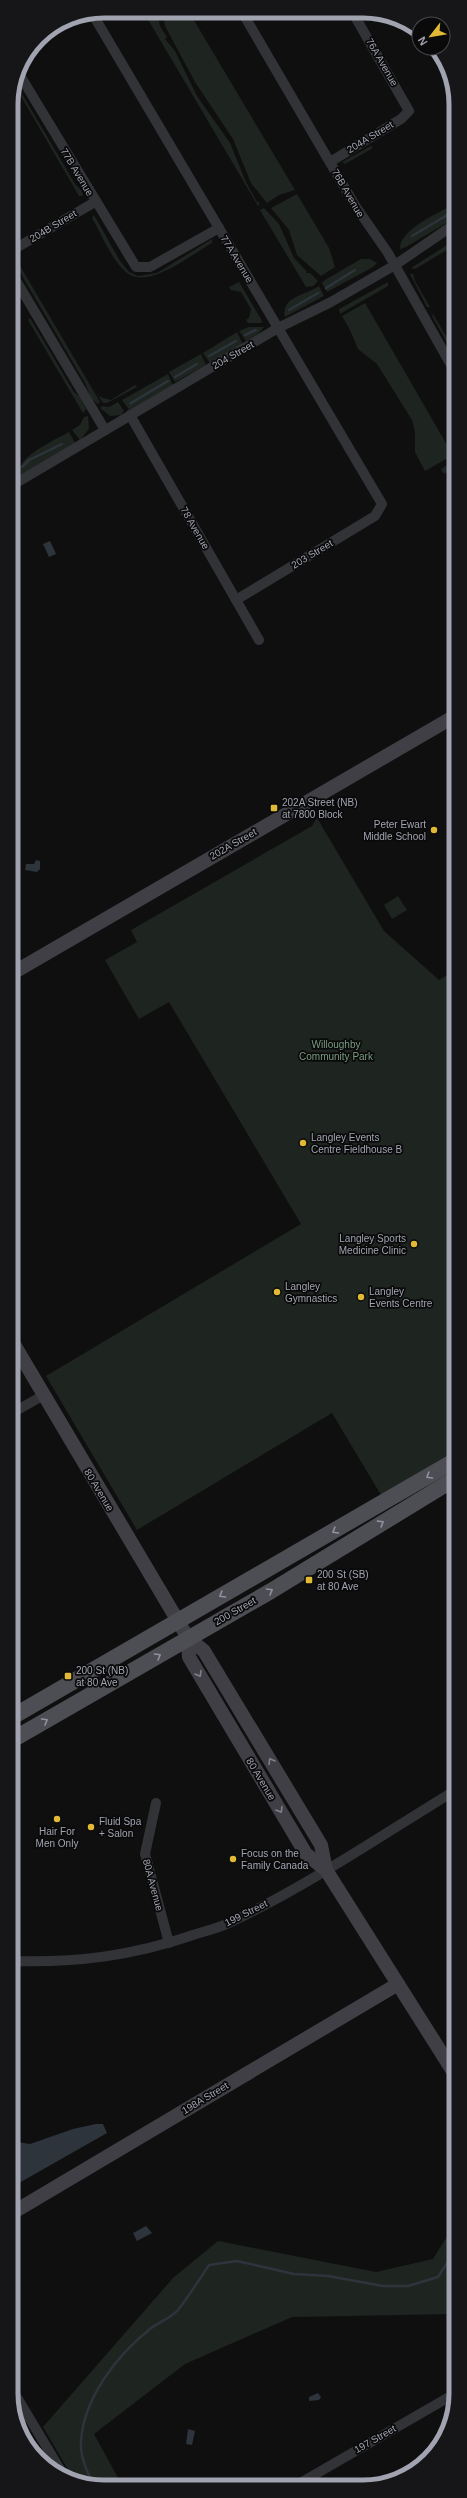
<svg xmlns="http://www.w3.org/2000/svg" width="467" height="2498" viewBox="0 0 467 2498" font-family="Arial,sans-serif">
	<style>
		.green { fill: #1e241f }
		.water { fill: #2e343c }
		.lines { fill: none; stroke-linecap: round; stroke-linejoin: round }
		.stream { stroke: #2e343c; stroke-width: 2.5 }
		.street { stroke: #323337; stroke-width: 10 }
		.secondary { stroke: #3f3f45; stroke-width: 14 }
		.primary { stroke: #4d4d54; stroke-width: 16 }
		.oneway { stroke: #90939e }
		.oneway2 { stroke: #7f818b }
		.poi-dot { fill: #e2b935; stroke: #0a0a0b; stroke-width: 1.5 }
		.labels { text-anchor: middle; dominant-baseline: central; stroke-width: 3.5; stroke-linejoin: round; paint-order: stroke }
		.street-label { font-size: 10px; fill: #a1a4b0; stroke: #0a0a0b }
		.poi-label { font-size: 10px; fill: #a1a4b0; stroke: #0a0a0b; text-anchor: start }
		.park-label { font-size: 10px; fill: #799a7e; stroke: #0a0a0b }
		.rim { fill: none; stroke: #a1a4b0; stroke-width: 5 }
	</style>
	<rect width="100%" height="100%" fill="#0f0f10"/>
	<g class="green">
		<polygon points="143,11 157,11 160,26 167,37 165,39 175,51 197,96 230,143 246,182 257,202 260,203 258,206"/>
		<polygon points="162,11 189,12 295,190 279,195 267,203 251,183 233,139 195,82 165,26"/>
		<polygon points="15,82 75,184 82,191 83,196 79,196 15,86"/>
		<polygon points="371,146 373,148 345,164 342,162"/>
		<polygon points="297,194 329,248 335,267 321,276 297,255 289,230 271,208"/>
		<path d="M452,205l3,6v7l-49,29 -6,2c-1,-19 37,-35 52,-44z"/>
		<polygon points="264,208 279,224 294,258 307,272 306,273 310,273 318,281 313,286 306,287 260,210"/>
		<path d="M94,215l26,46 9,11 9,4 19,-3 55,-34v4c-20,11 -63,47 -85,30 -15,-12 -25,-38 -35,-55z"/>
		<polygon points="455,240 455,245 415,269 411,268"/>
		<polygon points="16,259 100,402 98,404 91,398 85,383 18,269"/>
		<polygon points="361,259 370,259 377,263 373,267 327,292 322,283 325,280"/>
		<polygon points="410,274 413,274 415,281 430,307 427,307"/>
		<polygon points="239,282 261,319 262,323 248,323 246,320 249,318 251,309 241,292 231,290 229,287"/>
		<polygon points="388,282 388,286 340,314 339,309"/>
		<path d="M319,286l5,10 -39,21c-5,-20 23,-23 34,-31z"/>
		<polygon points="365,303 447,445 455,440 455,454 425,471 415,452 415,432 412,420 377,364 358,349 350,330 342,316"/>
		<polygon points="433,314 452,346 450,348 432,316"/>
		<polygon points="30,318 74,392 79,396 86,409 83,413 28,320"/>
		<polygon points="249,327 264,327 259,333 246,341 239,331"/>
		<polygon points="237,332 243,344 210,363 203,353"/>
		<polygon points="201,354 206,365 175,382 169,372"/>
		<polygon points="168,374 173,385 130,411 122,400"/>
		<polygon points="135,385 137,387 107,403 103,403 97,394 100,397 111,400"/>
		<polygon points="118,402 124,411 121,415 110,416 100,408 102,406 109,407"/>
		<polygon points="88,416 89,429 80,440 72,430 80,425 84,417"/>
		<path d="M69,432l6,11 -55,32c-7,-17 37,-36 49,-43z"/>
		<polygon points="455,460 455,467 444,474 441,469"/>
		<polygon points="317,818 384,931 439,980 455,970 456,1451 381,1495 332,1413 137,1530 46,1376 301,1224 169,1002 139,1019 105,960 137,942 131,930 312,826"/>
		<polygon points="398,896 407,910 392,919 384,905"/>
		<polygon points="456,2222 456,2314 292,2317 185,2364 94,2434 122,2485 86,2485 73,2478 43,2427 173,2278 218,2241 376,2272 433,2259"/>
	</g>
	<g class="water">
		<polygon points="50,541 56,554 49,557 43,544"/>
		<polygon points="36,860 40,861 40,869 37,872 25,870 26,864 34,864"/>
		<polygon points="96,2124 103,2124 107,2133 12,2187 12,2138 18,2142 30,2144 73,2129"/>
		<polygon points="146,2226 152,2233 137,2241 133,2233"/>
		<polygon points="318,2393 321,2397 319,2400 309,2401 309,2397"/>
		<polygon points="188,2429 195,2431 192,2445 186,2444"/>
	</g>
	<g class="lines">
		<g class="stream">
			<polyline points="412,236 449,214"/>
			<polyline points="326,288 355,270"/>
			<polyline points="289,310 318,293"/>
			<polyline points="245,335 256,330"/>
			<polyline points="209,356 236,341"/>
			<polyline points="175,377 197,364"/>
			<polyline points="131,403 168,381"/>
			<polyline points="22,467 29,460 62,444"/>
			<path d="M94,2485c-6,-11 -14,-29 -13,-43 2,-43 36,-87 69,-113 9,-7 21,-11 28,-19 11,-14 21,-30 31,-45l28,-4 57,13 34,2 55,10h25l30,-9 18,-28"/>
		</g>
		<g class="street">
			<polyline points="242,12 356,207 388,253 455,372"/>
			<polyline points="92,13 382,504 375,516 236,600"/>
			<polyline points="18,72 136,267 150,267 219,228"/>
			<polyline points="330,162 401,119 409,111 353,13"/>
			<polyline points="11,251 95,202"/>
			<polyline points="11,272 105,430"/>
			<polyline points="130,415 259,640"/>
			<polyline points="11,486 278,328 331,302 395,265 455,224"/>
			<polyline points="12,1413 44,1395"/>
			<polyline points="156,1803 145,1854 169,1943"/>
			<path d="M12,1961c64,2 120,-5 181,-26 13,-4 26,-7 38,-13 78,-37 151,-87 225,-132"/>
			<polyline points="12,2389 61,2471"/>
			<polyline points="295,2486 456,2393"/>
		</g>
		<g class="secondary">
			<polyline points="11,974 455,716"/>
			<polyline points="12,1341 188,1638 204,1651 321,1845 326,1870"/>
			<polyline points="188,1638 189,1657 306,1854 326,1870 456,2076"/>
			<polyline points="12,2213 398,1984"/>
		</g>
		<g class="primary">
			<polyline points="12,1717 456,1460"/>
			<polyline points="12,1740 271,1591 456,1478"/>
		</g>
	</g>
	<defs><path id="oneway-chevron" d="M-2-3.5L2.5 0L-2 3.5" fill="none" stroke-width="1.6" stroke-linecap="round" stroke-linejoin="round"/></defs>
	<g class="oneway">
		<use href="#oneway-chevron" transform="translate(429 1476) rotate(149)"/>
		<use href="#oneway-chevron" transform="translate(381 1523) rotate(-32)"/>
		<use href="#oneway-chevron" transform="translate(335 1531) rotate(150)"/>
		<use href="#oneway-chevron" transform="translate(270 1591) rotate(-30)"/>
		<use href="#oneway-chevron" transform="translate(222 1595) rotate(150)"/>
		<use href="#oneway-chevron" transform="translate(158 1656) rotate(-30)"/>
		<use href="#oneway-chevron" transform="translate(45 1721) rotate(-30)"/>
	</g>
	<g class="oneway2">
		<use href="#oneway-chevron" transform="translate(199 1674) rotate(59)"/>
		<use href="#oneway-chevron" transform="translate(271 1761) rotate(-121)"/>
		<use href="#oneway-chevron" transform="translate(280 1810) rotate(59)"/>
	</g>
	<g class="poi-dot">
		<rect x="270" y="804" width="8" height="8" rx="2"/>
		<circle cx="434" cy="830" r="4"/>
		<circle cx="303" cy="1143" r="4"/>
		<circle cx="414" cy="1244" r="4"/>
		<circle cx="277" cy="1292" r="4"/>
		<circle cx="361" cy="1297" r="4"/>
		<rect x="305" y="1576" width="8" height="8" rx="2"/>
		<rect x="64" y="1672" width="8" height="8" rx="2"/>
		<circle cx="57" cy="1819" r="4"/>
		<circle cx="91" cy="1827" r="4"/>
		<circle cx="233" cy="1859" r="4"/>
	</g>
	<g class="labels">
		<g class="street-label">
			<text transform="translate(382 62) rotate(60)">76A Avenue</text>
			<text transform="translate(370 137) rotate(-31)">204A Street</text>
			<text transform="translate(77 172) rotate(59)">77B Avenue</text>
			<text transform="translate(348 193) rotate(60)">76B Avenue</text>
			<text transform="translate(53 226) rotate(-31)">204B Street</text>
			<text transform="translate(237 259) rotate(59)">77A Avenue</text>
			<text transform="translate(233 355) rotate(-30)">204 Street</text>
			<text transform="translate(195 528) rotate(60)">78 Avenue</text>
			<text transform="translate(312 554) rotate(-31)">203 Street</text>
			<text transform="translate(233 844) rotate(-30)">202A Street</text>
			<text transform="translate(99 1490) rotate(59)">80 Avenue</text>
			<text transform="translate(235 1611) rotate(-30)">200 Street</text>
			<text transform="translate(261 1779) rotate(59)">80 Avenue</text>
			<text transform="translate(153 1885) rotate(75)">80A Avenue</text>
			<text transform="translate(246 1913) rotate(-27)">199 Street</text>
			<text transform="translate(205 2098) rotate(-31)">198A Street</text>
			<text transform="translate(375 2439) rotate(-30)">197 Street</text>
		</g>
		<g class="poi-label">
			<text x="282" y="802">202A Street (NB)<tspan x="282" dy="12">at 7800 Block</tspan></text>
			<text x="426" y="824" text-anchor="end">Peter Ewart<tspan x="426" dy="12">Middle School</tspan></text>
			<text x="311" y="1137">Langley Events<tspan x="311" dy="12">Centre Fieldhouse B</tspan></text>
			<text x="406" y="1238" text-anchor="end">Langley Sports<tspan x="406" dy="12">Medicine Clinic</tspan></text>
			<text x="285" y="1286">Langley<tspan x="285" dy="12">Gymnastics</tspan></text>
			<text x="369" y="1291">Langley<tspan x="369" dy="12">Events Centre</tspan></text>
			<text x="317" y="1574">200 St (SB)<tspan x="317" dy="12">at 80 Ave</tspan></text>
			<text x="76" y="1670">200 St (NB)<tspan x="76" dy="12">at 80 Ave</tspan></text>
			<text x="99" y="1821">Fluid Spa<tspan x="99" dy="12">+ Salon</tspan></text>
			<text x="57" y="1831" text-anchor="middle">Hair For<tspan x="57" dy="12">Men Only</tspan></text>
			<text x="241" y="1853">Focus on the<tspan x="241" dy="12">Family Canada</tspan></text>
		</g>
		<g class="park-label">
			<text x="336" y="1044">Willoughby<tspan x="336" dy="12">Community Park</tspan></text>
		</g>
	</g>
	<path d="M0 0H467V2498H0ZM104 18H363A86 86 0 0 1 449 104V2394A86 86 0 0 1 363 2480H104A86 86 0 0 1 18 2394V104A86 86 0 0 1 104 18Z" fill="#161618" fill-rule="evenodd"/>
	<path class="rim" d="M104 18H363A86 86 0 0 1 449 104V2394A86 86 0 0 1 363 2480H104A86 86 0 0 1 18 2394V104A86 86 0 0 1 104 18Z"/>
	<g transform="translate(431 36) rotate(239)"><circle r="19" fill="#0a0a0b" stroke="#46484d"/>
	<path d="M0-3L7 15L0 10L-7 15Z" fill="#e2b935"/>
	<text y="-6" font-size="11" font-weight="bold" text-anchor="middle" fill="#a1a4b0">N</text>
	</g>
</svg>
